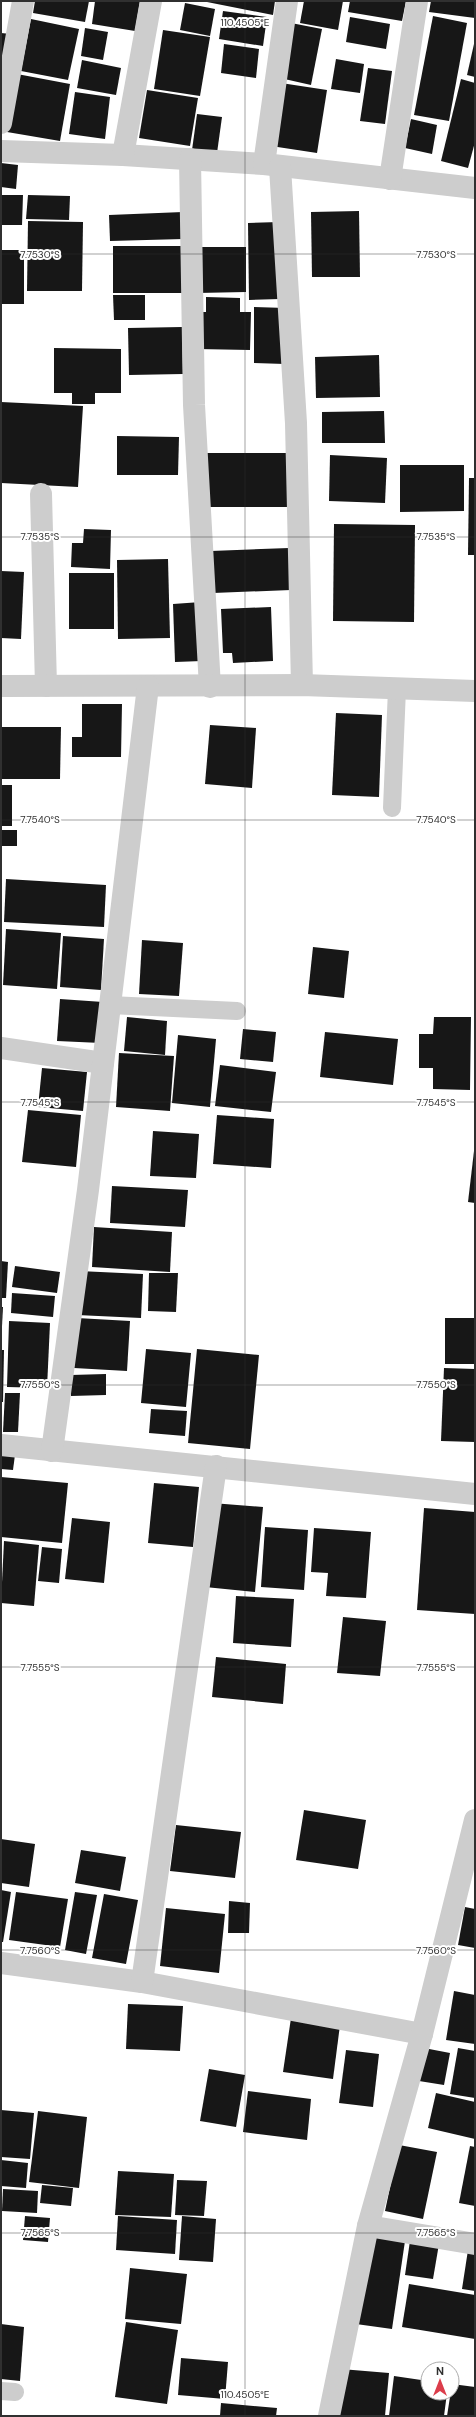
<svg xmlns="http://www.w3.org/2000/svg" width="476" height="2417" viewBox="0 0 476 2417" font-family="'DM Sans',sans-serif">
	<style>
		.building { fill: #171717 }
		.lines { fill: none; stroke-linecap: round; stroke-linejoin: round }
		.lane { stroke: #cdcdcd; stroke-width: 18 }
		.street { stroke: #cdcdcd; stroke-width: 22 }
		.ticks { fill: none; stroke: #303030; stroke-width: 1; stroke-opacity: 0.45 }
		.ticks-label { font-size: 10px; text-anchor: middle; fill: #303030; stroke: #fff; stroke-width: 4; stroke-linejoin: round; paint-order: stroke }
	</style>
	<rect width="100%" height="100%" fill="#fff"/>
	<g class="building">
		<polygon points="35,1 89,1 85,22 33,13"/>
		<polygon points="95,1 140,1 135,31 92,24"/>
		<polygon points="202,1 275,1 273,15"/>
		<polygon points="304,1 343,1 338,30 300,23"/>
		<polygon points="350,1 406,1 402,21 348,12"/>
		<polygon points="431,1 475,1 475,18 429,12"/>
		<polygon points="185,3 215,9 210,36 180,30"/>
		<polygon points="223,11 267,17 263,46 219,39"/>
		<polygon points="433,16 467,23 449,121 414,115"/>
		<polygon points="350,17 390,24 386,49 346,42"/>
		<polygon points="31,19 79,29 68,80 21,71"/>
		<polygon points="291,23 322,29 311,85 280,78"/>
		<polygon points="85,28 108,32 103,60 81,56"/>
		<polygon points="163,30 210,37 200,96 154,89"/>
		<polygon points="1,33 11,34 6,61 1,60"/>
		<polygon points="224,44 259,49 256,78 221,73"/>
		<polygon points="474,44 475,44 475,77 467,75"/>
		<polygon points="336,59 364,64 360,93 331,89"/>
		<polygon points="82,60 121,68 116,95 77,88"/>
		<polygon points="368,68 392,71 385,124 360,121"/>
		<polygon points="17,74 70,84 60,141 7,132"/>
		<polygon points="461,79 475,83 475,142 468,168 441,161"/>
		<polygon points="281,83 327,90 317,153 271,146"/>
		<polygon points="147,90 198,98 190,146 139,138"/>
		<polygon points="75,92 110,97 105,139 69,134"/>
		<polygon points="197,114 222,117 217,153 192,150"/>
		<polygon points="411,119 437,125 432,154 405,148"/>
		<polygon points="1,163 18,165 16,189 1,187"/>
		<polygon points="1,195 23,195 22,225 1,225"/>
		<polygon points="28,195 70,196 69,220 26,219"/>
		<polygon points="359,211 360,277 312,277 311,212"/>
		<polygon points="183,212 183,239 110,241 109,215"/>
		<polygon points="28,221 83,222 82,291 27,291"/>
		<polygon points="279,222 280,299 249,300 248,223"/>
		<polygon points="113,246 186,246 185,293 113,293"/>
		<polygon points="197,247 246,247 246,292 197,293"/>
		<rect x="1" y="250" width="23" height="54"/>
		<polygon points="113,295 145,295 145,320 114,320"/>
		<polygon points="206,297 240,298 240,312 251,312 250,350 197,349 198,312 206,312"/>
		<polygon points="254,307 286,308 285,364 254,363"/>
		<polygon points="182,327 183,374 129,375 128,328"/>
		<polygon points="54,348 121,349 121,393 95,393 95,404 72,404 72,393 54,393"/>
		<polygon points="379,355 380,397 316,398 315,357"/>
		<polygon points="1,402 83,406 78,487 1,483"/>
		<polygon points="384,411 385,443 322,443 322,412"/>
		<polygon points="117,436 179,437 178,475 117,475"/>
		<rect x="207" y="453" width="82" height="54"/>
		<polygon points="330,455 387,458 385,503 329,501"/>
		<polygon points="400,465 464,465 464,511 400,512"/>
		<polygon points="469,478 475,478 475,555 468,555"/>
		<polygon points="334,524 415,525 414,622 333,621"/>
		<polygon points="84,529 111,530 110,569 71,567 72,543 83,543"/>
		<polygon points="289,548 291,590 213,593 211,551"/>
		<polygon points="168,559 170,638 118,639 117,560"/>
		<polygon points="1,571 24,572 21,639 1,638"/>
		<rect x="69" y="573" width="45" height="56"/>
		<polygon points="201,602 202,661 175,662 173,604"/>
		<polygon points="271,607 273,661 233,663 232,653 223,653 221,609"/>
		<polygon points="82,704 122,704 121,757 72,757 72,737 82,737"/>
		<polygon points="336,713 382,715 379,797 332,795"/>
		<polygon points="210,725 256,728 252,788 205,784"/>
		<polygon points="1,727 61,727 60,779 1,779"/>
		<rect x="1" y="785" width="11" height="41"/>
		<rect x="1" y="830" width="16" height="16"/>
		<polygon points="6,879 106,885 104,927 4,922"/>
		<polygon points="6,929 61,933 57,989 3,985"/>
		<polygon points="63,936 104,939 101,990 60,987"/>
		<polygon points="142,940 183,943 179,996 139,994"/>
		<polygon points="313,947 349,951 344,998 308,994"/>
		<polygon points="60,999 103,1002 101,1043 57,1041"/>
		<polygon points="127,1017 167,1021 165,1055 124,1051"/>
		<polygon points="434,1017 471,1017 470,1090 433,1089 433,1068 419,1068 419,1034 433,1034"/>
		<polygon points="243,1029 276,1032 273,1062 240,1059"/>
		<polygon points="325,1032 398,1039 393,1085 320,1077"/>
		<polygon points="178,1035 216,1039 210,1107 172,1103"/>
		<polygon points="119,1053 174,1056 170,1111 116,1107"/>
		<polygon points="220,1065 276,1072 271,1112 215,1106"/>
		<polygon points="42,1068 87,1072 83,1111 38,1107"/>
		<polygon points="28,1110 81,1115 76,1167 22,1162"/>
		<polygon points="217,1115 274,1119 271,1168 213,1164"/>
		<polygon points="153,1131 199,1134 196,1178 150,1176"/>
		<polygon points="474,1151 475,1151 475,1203 468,1202"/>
		<polygon points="112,1186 188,1190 185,1227 110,1223"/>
		<polygon points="94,1227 172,1232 170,1272 92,1267"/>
		<polygon points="1,1261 8,1262 6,1298 1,1298"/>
		<polygon points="15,1266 60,1272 57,1293 12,1287"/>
		<polygon points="79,1271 143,1274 141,1318 77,1315"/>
		<polygon points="149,1273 178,1273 176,1312 148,1311"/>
		<polygon points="12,1293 55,1296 53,1317 11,1313"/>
		<polygon points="1,1307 3,1307 2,1326 1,1326"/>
		<polygon points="77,1318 130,1321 127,1371 74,1368"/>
		<rect x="445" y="1318" width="30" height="46"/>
		<polygon points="9,1321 50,1323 47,1388 7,1387"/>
		<polygon points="146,1349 191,1353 186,1407 141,1403"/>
		<polygon points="197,1349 259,1355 250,1449 188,1443"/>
		<polygon points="1,1350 4,1350 3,1402 1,1402"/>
		<polygon points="444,1368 475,1369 475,1442 441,1441"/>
		<polygon points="106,1374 106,1395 71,1396 71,1375"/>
		<polygon points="5,1393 20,1393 18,1432 3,1432"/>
		<polygon points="151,1409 187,1411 185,1436 149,1433"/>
		<polygon points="1,1445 16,1447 13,1470 1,1469"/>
		<polygon points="1,1477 68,1483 62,1543 1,1537"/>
		<polygon points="154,1483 199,1487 193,1547 148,1543"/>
		<polygon points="212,1503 263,1507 255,1592 205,1587"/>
		<polygon points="424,1508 475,1512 475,1614 417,1610"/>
		<polygon points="72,1518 110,1522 104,1583 65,1579"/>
		<polygon points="265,1527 308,1530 304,1590 261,1587"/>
		<polygon points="314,1528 371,1532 366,1598 326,1596 328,1573 311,1572"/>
		<polygon points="4,1541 39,1545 34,1606 1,1603"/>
		<polygon points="42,1547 62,1549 59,1583 38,1581"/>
		<polygon points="236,1596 294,1599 291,1647 233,1643"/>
		<polygon points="343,1617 386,1621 380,1676 337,1673"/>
		<polygon points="216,1657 286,1664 283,1704 212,1697"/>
		<polygon points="304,1810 366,1820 358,1869 296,1860"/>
		<polygon points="176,1825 241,1832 235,1878 170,1871"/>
		<polygon points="1,1839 35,1844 29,1887 1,1883"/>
		<polygon points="81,1850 126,1857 120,1891 75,1883"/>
		<polygon points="1,1890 11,1892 3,1942 1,1942"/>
		<polygon points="16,1892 68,1899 60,1947 9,1940"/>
		<polygon points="75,1892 97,1895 86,1954 65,1950"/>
		<polygon points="104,1894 138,1900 126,1964 92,1958"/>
		<polygon points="229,1901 250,1903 249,1933 228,1933"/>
		<polygon points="465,1907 475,1909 475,1948 458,1945"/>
		<polygon points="166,1908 225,1914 219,1973 160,1966"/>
		<polygon points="454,1991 475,1995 475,2044 446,2040"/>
		<polygon points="128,2004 183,2006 180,2051 126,2049"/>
		<polygon points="291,2018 340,2025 333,2079 283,2072"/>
		<polygon points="424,2048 450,2053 444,2085 419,2081"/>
		<polygon points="458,2048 475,2051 475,2098 450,2094"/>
		<polygon points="346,2050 379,2054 373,2107 339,2103"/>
		<polygon points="209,2069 245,2075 236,2127 200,2121"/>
		<polygon points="248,2091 311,2099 307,2140 243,2132"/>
		<polygon points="436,2093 475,2102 475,2139 428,2128"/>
		<polygon points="1,2110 34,2113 30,2159 1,2157"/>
		<polygon points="38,2111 87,2117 79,2188 29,2182"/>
		<polygon points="399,2145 437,2152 423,2219 385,2211"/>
		<polygon points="470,2146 475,2147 475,2206 459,2203"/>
		<polygon points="1,2160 28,2163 26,2188 1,2186"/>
		<polygon points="118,2171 174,2174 171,2217 115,2215"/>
		<polygon points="177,2180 207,2181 204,2216 175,2215"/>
		<polygon points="42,2185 73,2188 71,2206 40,2203"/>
		<polygon points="3,2189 38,2191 37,2213 2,2211"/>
		<polygon points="25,2216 50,2218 48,2242 23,2240"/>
		<polygon points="118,2216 177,2220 175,2254 116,2250"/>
		<polygon points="182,2216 216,2219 213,2262 179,2260"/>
		<polygon points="411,2234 440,2238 433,2279 405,2275"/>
		<polygon points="369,2236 405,2241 392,2329 356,2324"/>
		<polygon points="468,2250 475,2251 475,2291 462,2289"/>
		<polygon points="130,2268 187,2274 181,2324 125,2319"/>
		<polygon points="409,2284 475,2295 475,2339 402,2327"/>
		<polygon points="126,2322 178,2330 167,2404 115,2397"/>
		<polygon points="1,2324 24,2327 20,2381 1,2379"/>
		<polygon points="181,2358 228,2362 225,2399 178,2395"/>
		<polygon points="341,2369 389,2373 385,2416 336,2416"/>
		<polygon points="394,2376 428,2381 428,2393 447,2393 444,2416 389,2416"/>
		<polygon points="452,2384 475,2387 475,2416 447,2416"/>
		<polygon points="221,2403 277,2408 276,2416 220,2416"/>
	</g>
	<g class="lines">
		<g class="lane">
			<polyline points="392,808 397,689"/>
			<polyline points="110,1005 237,1011"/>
			<polyline points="1,2391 15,2392"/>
		</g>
		<g class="street">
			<polyline points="1,123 23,1"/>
			<polyline points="1,151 123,155 264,164 475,188"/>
			<polyline points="123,155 151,1"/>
			<polyline points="190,159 194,405 210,687"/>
			<polyline points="264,164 287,1"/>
			<polyline points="280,167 296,423 302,685"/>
			<polyline points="390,179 417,1"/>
			<polyline points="41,494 46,686"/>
			<polyline points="1,686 302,685 475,691"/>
			<polyline points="1,1048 103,1063"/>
			<polyline points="1,1445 475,1494"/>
			<polyline points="52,1451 88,1190 148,686"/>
			<polyline points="1,1963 142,1982 422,2034"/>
			<polyline points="142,1982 216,1466"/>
			<polyline points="368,2226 475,2244"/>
			<polyline points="329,2416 368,2226 422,2034 475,1820"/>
		</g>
	</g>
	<path class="ticks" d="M245,1v2415M1,254h474M1,537h474M1,820h474M1,1102h474M1,1385h474M1,1667h474M1,1950h474M1,2233h474"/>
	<g class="ticks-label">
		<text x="245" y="26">110.4505°E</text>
		<text x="40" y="258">7.7530°S</text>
		<text x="436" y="258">7.7530°S</text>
		<text x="40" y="540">7.7535°S</text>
		<text x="436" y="540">7.7535°S</text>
		<text x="40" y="823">7.7540°S</text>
		<text x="436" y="823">7.7540°S</text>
		<text x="40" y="1106">7.7545°S</text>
		<text x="436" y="1106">7.7545°S</text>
		<text x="40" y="1388">7.7550°S</text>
		<text x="436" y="1388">7.7550°S</text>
		<text x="40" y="1671">7.7555°S</text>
		<text x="436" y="1671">7.7555°S</text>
		<text x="40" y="1954">7.7560°S</text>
		<text x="436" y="1954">7.7560°S</text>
		<text x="40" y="2236">7.7565°S</text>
		<text x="436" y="2236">7.7565°S</text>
		<text x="245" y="2398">110.4505°E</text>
	</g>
	<rect width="476" height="2417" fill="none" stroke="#303030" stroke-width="4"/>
	<g transform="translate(440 2381)"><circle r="19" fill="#ffffff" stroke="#acacac"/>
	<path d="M0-3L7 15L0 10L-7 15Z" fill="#dc3d4b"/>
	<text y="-6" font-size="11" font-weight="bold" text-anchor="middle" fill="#303030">N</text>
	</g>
</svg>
